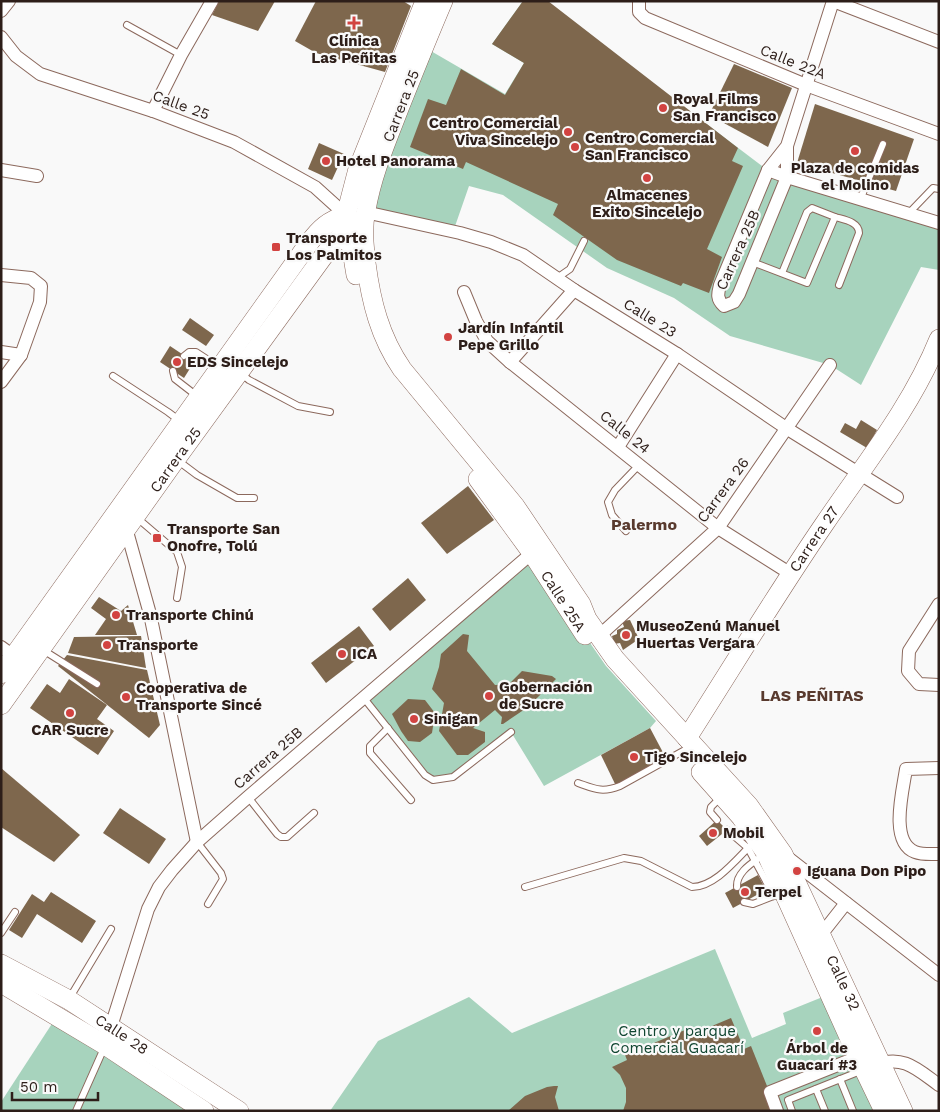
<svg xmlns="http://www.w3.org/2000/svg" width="940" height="1112" viewBox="0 0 940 1112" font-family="'Work Sans',sans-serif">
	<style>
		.green { fill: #a7d3bd }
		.building { fill: #7e674d }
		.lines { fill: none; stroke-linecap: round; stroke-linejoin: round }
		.lane-casing { stroke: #8c695d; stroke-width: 8 }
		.street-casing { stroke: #8c695d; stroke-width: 14 }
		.secondary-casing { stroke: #8c695d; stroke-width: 20 }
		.lane { stroke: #fff; stroke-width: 6 }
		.street { stroke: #fff; stroke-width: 12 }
		.secondary { stroke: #fff; stroke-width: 19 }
		.poi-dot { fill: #d24341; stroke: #f9f9f9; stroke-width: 2 }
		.labels { text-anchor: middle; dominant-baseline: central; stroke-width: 4.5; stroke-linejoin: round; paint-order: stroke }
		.poi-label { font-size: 15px; font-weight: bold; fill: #2d1e19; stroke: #f9f9f9; text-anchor: start }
		.street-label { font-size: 15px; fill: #2d1e19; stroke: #f9f9f9 }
		.park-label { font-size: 15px; fill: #0f4530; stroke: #f9f9f9 }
		.neighbourhood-label { font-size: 16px; font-weight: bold; fill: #593a2e; stroke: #f9f9f9 }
	</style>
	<rect width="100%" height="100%" fill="#f9f9f9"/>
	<g class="green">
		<polygon points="523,1 626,63 766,169 939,223 939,270 921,267 861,385 830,365 730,336 674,298 607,268 503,195 469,186 453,232 365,212 424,47 505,94 524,63 492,44"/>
		<polygon points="532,553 590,643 606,666 656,721 650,728 544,786 511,732 462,771 433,780 363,697"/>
		<polygon points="715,949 752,1038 786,1024 783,1013 830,994 884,1111 330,1111 378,1041 469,997 512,1033"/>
		<polygon points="57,1016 204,1111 1,1111 1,1102"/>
	</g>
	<g class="building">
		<polygon points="219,1 275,1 258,31 212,15"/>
		<polygon points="316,1 403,1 411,6 385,72 316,53 295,41"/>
		<polygon points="523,1 548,1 738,148 732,161 743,166 707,249 722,257 709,293 683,283 681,286 617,260 553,215 558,204 466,162 463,169 410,147 428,99 446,105 461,69 505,95 524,63 492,44"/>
		<polygon points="734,64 792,88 768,147 709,115"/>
		<polygon points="815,104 914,139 896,191 797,163"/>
		<polygon points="319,143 344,154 332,180 308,169"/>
		<polygon points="190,318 214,335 206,346 182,330"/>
		<polygon points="170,346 194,362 184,378 160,362"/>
		<polygon points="861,420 877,430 867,448 840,432 845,423 856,429"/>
		<polygon points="468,486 494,520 447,554 421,523"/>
		<polygon points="408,578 426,600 390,631 372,609"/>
		<polygon points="99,597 121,611 128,605 137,635 95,635 106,619 91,608"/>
		<polygon points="630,620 639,639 623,650 620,643 614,644 612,636 617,634 617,630 624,627 622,621"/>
		<polygon points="359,626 374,646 326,683 311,663"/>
		<polygon points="463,634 469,635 467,651 495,685 509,684 522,671 552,676 556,679 528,707 503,724 501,724 502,717 495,710 473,728 485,732 485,742 468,755 457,755 439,731 444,703 432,689 439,667 441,654"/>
		<polygon points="141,636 146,668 68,653 74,637"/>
		<polygon points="67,655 147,670 160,725 149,738 58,666"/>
		<polygon points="69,679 107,705 97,719 114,731 98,755 30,708 47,684 60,693"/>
		<polygon points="408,699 425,700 435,713 432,733 420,742 408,741 401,731 392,714"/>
		<polygon points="650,728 667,760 617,788 601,755"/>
		<polygon points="1,768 80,835 54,862 1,827"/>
		<polygon points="120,808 166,839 149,864 103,833"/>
		<polygon points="717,820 727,830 707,846 699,836"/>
		<polygon points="758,875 766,890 733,908 725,893"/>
		<polygon points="51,892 96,921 82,943 37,914 22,938 9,930 32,894 44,902"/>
		<polygon points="731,1018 744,1049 751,1046 777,1111 623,1111 626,1102 626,1088 620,1075 612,1067 627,1060 625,1055 685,1030 688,1036"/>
		<polygon points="554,1086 558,1086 555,1097 559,1111 508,1111 525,1096 547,1087"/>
	</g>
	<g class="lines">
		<g class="lane-casing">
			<g id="lane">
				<polyline points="127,25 181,55"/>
				<polyline points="860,200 883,144"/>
				<polyline points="908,214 933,188 939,189"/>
				<path d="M752,262l55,21 28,-66c10,3 24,5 24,16l-20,52"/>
				<polyline points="782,273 807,212 812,208 835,217"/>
				<polyline points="557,278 570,269 584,241"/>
				<polyline points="184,356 189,352 196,352 219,367"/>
				<polyline points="173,371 175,379 197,396"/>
				<polyline points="240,373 249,380 298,406 330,412"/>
				<polyline points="113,376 168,412 180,421"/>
				<polyline points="177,460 197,475 237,498 254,498"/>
				<polyline points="136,517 177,552 182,567 177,598"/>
				<polyline points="626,531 612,515 608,502 615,490 640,464"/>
				<polyline points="43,650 97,684"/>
				<polyline points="363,697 425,775 433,780 453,777 511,732"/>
				<polyline points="388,728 370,746 370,753 411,800"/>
				<path d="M578,783c17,6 24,10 42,3l63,-35"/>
				<polyline points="248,797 277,834 281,837 287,837 314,813"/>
				<polyline points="717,820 710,812 711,807 721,797"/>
				<polyline points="727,830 748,848 774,896"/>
				<polyline points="197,842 221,873 223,879 208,904"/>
				<path d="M525,887l99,-29 17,3 51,26c24,0 46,-30 63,-46"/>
				<path d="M737,887c-1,-13 12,-22 22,-29"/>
				<polyline points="744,902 753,904 776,895"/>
				<polyline points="1,933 15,912"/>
				<polyline points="69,999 111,929"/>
				<polyline points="840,1079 853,1111"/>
				<polyline points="816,1089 825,1111"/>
				<polyline points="76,1111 104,1048"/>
				<polyline points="792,1111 788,1100 863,1070"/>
			</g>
		</g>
		<g class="street-casing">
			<g id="street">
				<polyline points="639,1 639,12 645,18 806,85 939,134"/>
				<polyline points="833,1 939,42"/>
				<polyline points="1,11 9,1"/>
				<polyline points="1,37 16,56 40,74 153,111 234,142 315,187 346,215"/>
				<polyline points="153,111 181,55 212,1"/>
				<path d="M787,146l-19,24 -48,115c-2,8 -4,14 4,21l10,-4 5,-8 48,-117v-31l46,-145"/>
				<polyline points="1,170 37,176"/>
				<polyline points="768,170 787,177 939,223"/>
				<polyline points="365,212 460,233 491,242 523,255 574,290 677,354 786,428 897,497"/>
				<polyline points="1,275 31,278 41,286 40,302 21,355 1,382"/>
				<polyline points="464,292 476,321 487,341 510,362 718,528 791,574"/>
				<polyline points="1,352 21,355"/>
				<polyline points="510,362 574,290"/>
				<polyline points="618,447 677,354"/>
				<polyline points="126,528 150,614 197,842"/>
				<polyline points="939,604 909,651 908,671 919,684 939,685"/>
				<polyline points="599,636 718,528 830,365"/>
				<polyline points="1,647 19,660"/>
				<path d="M939,768l-33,1c-3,21 -17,73 9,83 8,3 16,2 24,2"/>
				<polyline points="787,857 939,975"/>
				<polyline points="816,938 820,936 846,903"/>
				<polyline points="109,1033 148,909 159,887 172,870 197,842 248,797 532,553"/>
				<path d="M876,1065c27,-11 42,5 63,20"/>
				<polyline points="777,1111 770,1092 858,1057"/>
			</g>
		</g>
		<g class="secondary-casing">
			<g id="secondary">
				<path id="s1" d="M443,1c-15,35 -29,70 -43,105 -13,34 -28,68 -34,104 -4,18 -2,35 0,53 5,39 14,74 36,106l113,137 66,98 6,15 28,40 134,147 34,48 120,257"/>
				<polyline points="356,275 346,215 358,169 425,1"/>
				<path id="s2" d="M478,479l54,74 53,82"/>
				<path d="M1,674l308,-431c11,-15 19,-22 37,-28"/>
				<path id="s3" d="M1,705l175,-246 149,-205 11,-13 19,-18"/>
				<path id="s4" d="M687,738c46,-72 90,-145 138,-215 40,-59 87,-117 114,-184"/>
				<polyline points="701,772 741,817 766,853 858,1057 884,1111"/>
				<path id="s5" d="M1,964l68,36 170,111"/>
				<polyline points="1,983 105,1045 204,1111"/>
			</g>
		</g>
		<use href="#lane" class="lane"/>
		<use href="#street" class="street"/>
		<use href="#secondary" class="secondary"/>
	</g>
	<g class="poi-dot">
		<path d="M351.5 15.5h5v5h5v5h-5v5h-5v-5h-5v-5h5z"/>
		<circle cx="663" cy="108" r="5"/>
		<circle cx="568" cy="132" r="5"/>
		<circle cx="575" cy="147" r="5"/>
		<circle cx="855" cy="151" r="5"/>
		<circle cx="326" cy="161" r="5"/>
		<circle cx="647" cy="178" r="5"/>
		<rect x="271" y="242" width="10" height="10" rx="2.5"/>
		<circle cx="448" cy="337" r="5"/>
		<circle cx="177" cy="362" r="5"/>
		<rect x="152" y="533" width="10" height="10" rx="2.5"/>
		<circle cx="116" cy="615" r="5"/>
		<circle cx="626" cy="635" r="5"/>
		<circle cx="107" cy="645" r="5"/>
		<circle cx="342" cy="654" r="5"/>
		<circle cx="489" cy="696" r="5"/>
		<circle cx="126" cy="697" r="5"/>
		<circle cx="70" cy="713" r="5"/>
		<circle cx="414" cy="719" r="5"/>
		<circle cx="634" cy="757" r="5"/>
		<circle cx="713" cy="833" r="5"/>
		<circle cx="797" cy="871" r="5"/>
		<circle cx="745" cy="892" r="5"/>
		<circle cx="817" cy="1031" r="5"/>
	</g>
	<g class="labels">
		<g class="poi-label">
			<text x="354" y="41" text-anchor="middle">Clínica<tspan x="354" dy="17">Las Peñitas</tspan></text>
			<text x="673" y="99">Royal Films<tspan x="673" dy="17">San Francisco</tspan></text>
			<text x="558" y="123" text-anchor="end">Centro Comercial<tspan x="558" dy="17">Viva Sincelejo</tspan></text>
			<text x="585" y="138">Centro Comercial<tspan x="585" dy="17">San Francisco</tspan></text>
			<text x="336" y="161">Hotel Panorama</text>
			<text x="855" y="168" text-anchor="middle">Plaza de comidas<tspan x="855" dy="17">el Molino</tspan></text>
			<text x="647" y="195" text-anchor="middle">Almacenes<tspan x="647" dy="17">Exito Sincelejo</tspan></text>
			<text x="286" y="238">Transporte<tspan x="286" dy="17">Los Palmitos</tspan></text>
			<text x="458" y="328">Jardín Infantil<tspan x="458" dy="17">Pepe Grillo</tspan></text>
			<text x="187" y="362">EDS Sincelejo</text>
			<text x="167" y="529">Transporte San<tspan x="167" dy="17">Onofre, Tolú</tspan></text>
			<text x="126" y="615">Transporte Chinú</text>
			<text x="636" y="626">MuseoZenú Manuel<tspan x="636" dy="17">Huertas Vergara</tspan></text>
			<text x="117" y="645">Transporte</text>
			<text x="352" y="654">ICA</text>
			<text x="499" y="687">Gobernación<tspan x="499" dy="17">de Sucre</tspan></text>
			<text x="136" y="688">Cooperativa de<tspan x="136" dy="17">Transporte Sincé</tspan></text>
			<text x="424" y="719">Sinigan</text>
			<text x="70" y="730" text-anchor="middle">CAR Sucre</text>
			<text x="644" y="757">Tigo Sincelejo</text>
			<text x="723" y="833">Mobil</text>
			<text x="807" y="871">Iguana Don Pipo</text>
			<text x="755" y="892">Terpel</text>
			<text x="817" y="1048" text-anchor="middle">Árbol de<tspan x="817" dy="17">Guacarí #3</tspan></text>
		</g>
		<g class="street-label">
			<text transform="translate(793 62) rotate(22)">Calle 22A</text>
			<text transform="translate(181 105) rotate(20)">Calle 25</text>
			<text transform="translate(401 106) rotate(-69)">Carrera 25</text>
			<text transform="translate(738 250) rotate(-66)">Carrera 25B</text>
			<text transform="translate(650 318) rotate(32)">Calle 23</text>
			<text transform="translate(625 432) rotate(39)">Calle 24</text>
			<text stroke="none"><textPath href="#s3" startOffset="301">Carrera 25</textPath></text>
			<text transform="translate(723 490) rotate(-54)">Carrera 26</text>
			<text stroke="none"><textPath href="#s4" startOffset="236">Carrera 27</textPath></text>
			<text stroke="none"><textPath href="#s2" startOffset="149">Calle 25A</textPath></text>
			<text transform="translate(268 758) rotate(-41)">Carrera 25B</text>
			<text stroke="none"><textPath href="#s1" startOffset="1150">Calle 32</textPath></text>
			<text stroke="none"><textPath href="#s5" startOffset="140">Calle 28</textPath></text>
		</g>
		<g class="park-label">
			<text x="677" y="1031">Centro y parque<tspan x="677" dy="17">Comercial Guacarí</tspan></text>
		</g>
		<g class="neighbourhood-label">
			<text x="644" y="524">Palermo</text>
			<text x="812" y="695">LAS PEÑITAS</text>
		</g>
	</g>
	<rect width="940" height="1112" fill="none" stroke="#2d1e19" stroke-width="5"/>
	<path d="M12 1092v8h86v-8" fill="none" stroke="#2d1e19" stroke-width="2.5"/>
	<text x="20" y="1092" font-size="15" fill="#2d1e19" stroke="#f9f9f9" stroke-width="4" paint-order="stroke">50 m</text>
</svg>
